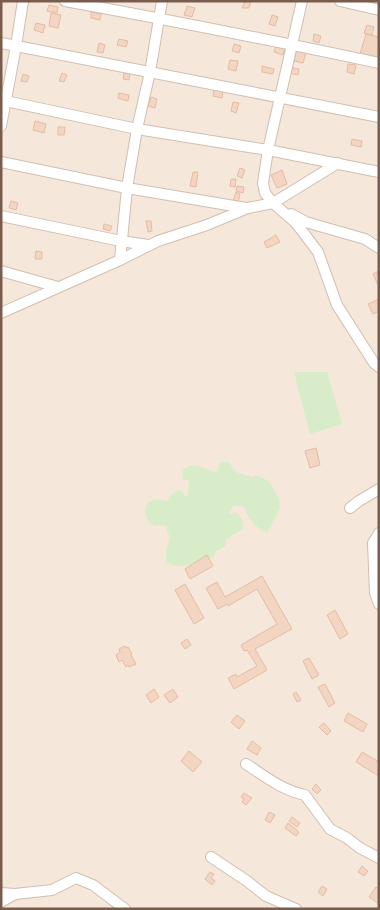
<svg xmlns="http://www.w3.org/2000/svg" width="380" height="910" viewBox="0 0 380 910" font-family="'IBM Plex Sans',sans-serif">
	<style>
		.residential { fill: #f5e8da }
		.green { fill: #d8ecc9 }
		.building { fill: #f3d5c3; stroke: #e6bba3 }
		.lines { fill: none; stroke-linecap: round; stroke-linejoin: round }
		.minor-casing { stroke: #d1beb0; stroke-width: 12 }
		.minor { stroke: #fff; stroke-width: 10 }
	</style>
	<rect width="100%" height="100%" fill="#fdf6ec"/>
	<rect class="residential" x="1" y="1" width="378" height="908"/>
	<g class="green">
		<polygon points="294,372 327,372 342,424 310,434"/>
		<path d="M220,462h9c9,15 10,10 23,15l5,-2 12,6 10,19 1,8 -13,25c-12,-4 -19,-16 -24,-27l-9,-1 -5,7 1,3 5,-3c7,5 8,8 8,17l-18,11 1,5 -5,4 -5,2 -3,6c-14,6 -32,13 -47,6v-12l4,-13 -3,-8v-4l-6,-1 -5,1 -7,-3c-4,-9 -6,-12 -1,-21l7,-3 13,2 1,-4 9,-7h4l4,8 2,-4 1,-13 -7,-2 1,-5v-5c13,-8 21,1 34,3z"/>
	</g>
	<g class="building">
		<polygon points="245,1 251,1 249,8 242,8"/>
		<polygon points="49,5 58,7 57,13 47,11"/>
		<polygon points="187,6 195,8 192,17 184,15"/>
		<polygon points="91,12 101,14 100,20 91,18"/>
		<polygon points="51,13 61,15 58,28 49,26"/>
		<polygon points="272,15 278,17 275,26 269,24"/>
		<polygon points="36,23 45,25 43,33 34,30"/>
		<polygon points="367,25 374,27 372,35 364,33"/>
		<polygon points="314,34 321,36 319,43 313,41"/>
		<polygon points="366,34 379,37 378,59 360,54"/>
		<polygon points="119,39 128,41 126,47 117,45"/>
		<polygon points="99,43 105,45 103,53 97,52"/>
		<polygon points="234,44 241,46 239,53 232,51"/>
		<polygon points="276,46 285,49 283,55 274,52"/>
		<polygon points="296,51 306,53 303,63 294,61"/>
		<polygon points="230,60 238,61 236,71 228,69"/>
		<polygon points="348,64 356,65 354,74 347,72"/>
		<polygon points="262,66 274,69 273,74 262,72"/>
		<polygon points="290,67 299,69 298,75 289,73"/>
		<polygon points="62,73 67,75 64,82 59,81"/>
		<polygon points="124,73 130,73 129,80 123,79"/>
		<polygon points="23,74 29,76 27,82 21,81"/>
		<polygon points="214,89 223,90 222,98 213,96"/>
		<polygon points="119,93 129,95 128,101 118,98"/>
		<polygon points="151,97 157,99 155,108 148,106"/>
		<polygon points="233,102 239,103 236,113 231,111"/>
		<polygon points="35,121 46,124 44,133 33,130"/>
		<polygon points="58,127 65,127 64,135 58,135"/>
		<polygon points="352,139 362,141 361,147 351,145"/>
		<polygon points="240,168 245,170 242,178 237,176"/>
		<polygon points="282,170 287,184 277,188 271,175"/>
		<polygon points="193,172 198,172 196,187 190,186"/>
		<polygon points="231,179 236,179 235,187 230,186"/>
		<polygon points="237,186 244,187 243,193 236,191"/>
		<polygon points="236,192 240,194 238,203 233,201"/>
		<polygon points="11,201 18,203 16,210 9,208"/>
		<polygon points="146,221 151,221 152,231 148,232"/>
		<polygon points="104,224 112,226 110,231 103,229"/>
		<polygon points="276,235 280,242 267,248 264,242"/>
		<polygon points="36,251 42,252 42,259 35,259"/>
		<polygon points="379,271 379,284 378,285 373,274"/>
		<polygon points="379,299 379,311 373,314 368,304"/>
		<polygon points="316,448 320,465 310,468 305,451"/>
		<polygon points="207,555 213,566 190,579 185,569"/>
		<polygon points="262,576 292,629 255,649 267,670 234,689 228,678 236,674 237,677 257,666 247,650 244,651 241,645 277,624 257,589 228,606 227,604 218,609 206,588 217,582 225,597"/>
		<polygon points="185,584 204,618 194,624 175,590"/>
		<polygon points="335,610 348,634 340,639 327,615"/>
		<polygon points="187,639 191,645 185,649 181,643"/>
		<polygon points="125,646 126,648 128,647 132,654 131,655 136,664 129,667 128,665 126,667 122,660 119,662 116,655 120,652 119,649"/>
		<polygon points="309,658 319,675 312,679 303,661"/>
		<polygon points="325,684 335,703 329,707 318,687"/>
		<polygon points="154,689 159,697 151,703 146,695"/>
		<polygon points="173,689 178,697 170,703 164,695"/>
		<polygon points="296,692 301,700 297,702 293,694"/>
		<polygon points="348,713 367,724 363,732 344,721"/>
		<polygon points="237,715 245,721 239,729 231,722"/>
		<polygon points="324,723 331,731 327,735 319,727"/>
		<polygon points="252,741 261,748 257,755 247,749"/>
		<polygon points="189,751 202,762 193,772 181,761"/>
		<polygon points="362,752 379,762 379,776 356,762"/>
		<polygon points="316,784 321,790 317,794 312,789"/>
		<polygon points="244,793 252,798 246,805 242,802 244,799 241,797"/>
		<polygon points="269,812 275,815 270,823 265,820"/>
		<polygon points="292,817 300,823 297,827 289,821"/>
		<polygon points="288,823 299,832 296,836 285,828"/>
		<polygon points="362,866 368,871 364,876 358,872"/>
		<polygon points="210,872 214,874 211,878 215,881 212,885 205,879"/>
		<polygon points="322,886 327,889 323,896 318,892"/>
		<polygon points="376,887 379,889 379,904 369,897"/>
	</g>
	<g class="lines">
		<g class="minor-casing">
			<g id="minor">
				<path d="M65,1c105,19 210,40 314,62"/>
				<polyline points="302,1 268,150 263,183 265,193 273,203 296,223 318,252 337,305 374,363 379,367"/>
				<polyline points="340,1 379,10"/>
				<polyline points="1,43 379,117"/>
				<polyline points="1,100 137,129 268,150 379,172"/>
				<polyline points="1,126 16,46 23,1"/>
				<polyline points="1,162 127,188 246,208"/>
				<polyline points="291,214 306,222 316,225 365,239 379,248"/>
				<polyline points="1,216 121,241 148,245"/>
				<polyline points="120,260 127,188 137,129 150,72 162,1"/>
				<polyline points="1,271 58,287"/>
				<polyline points="1,313 120,260 158,241 207,225 248,208 273,203 338,163"/>
				<polyline points="350,508 359,501 379,489"/>
				<polyline points="379,533 373,543 375,593 379,604"/>
				<path d="M246,764c20,13 36,26 59,31l25,34 17,9 13,10 19,10"/>
				<polyline points="211,857 247,881 266,896 296,909"/>
				<polyline points="1,893 15,894 52,890 76,878 93,885 125,909"/>
				<polyline points="1,902 15,894"/>
			</g>
		</g>
		<use href="#minor" class="minor"/>
	</g>
	<rect width="380" height="910" fill="none" stroke="#7a5c4d" stroke-width="5"/>
</svg>
